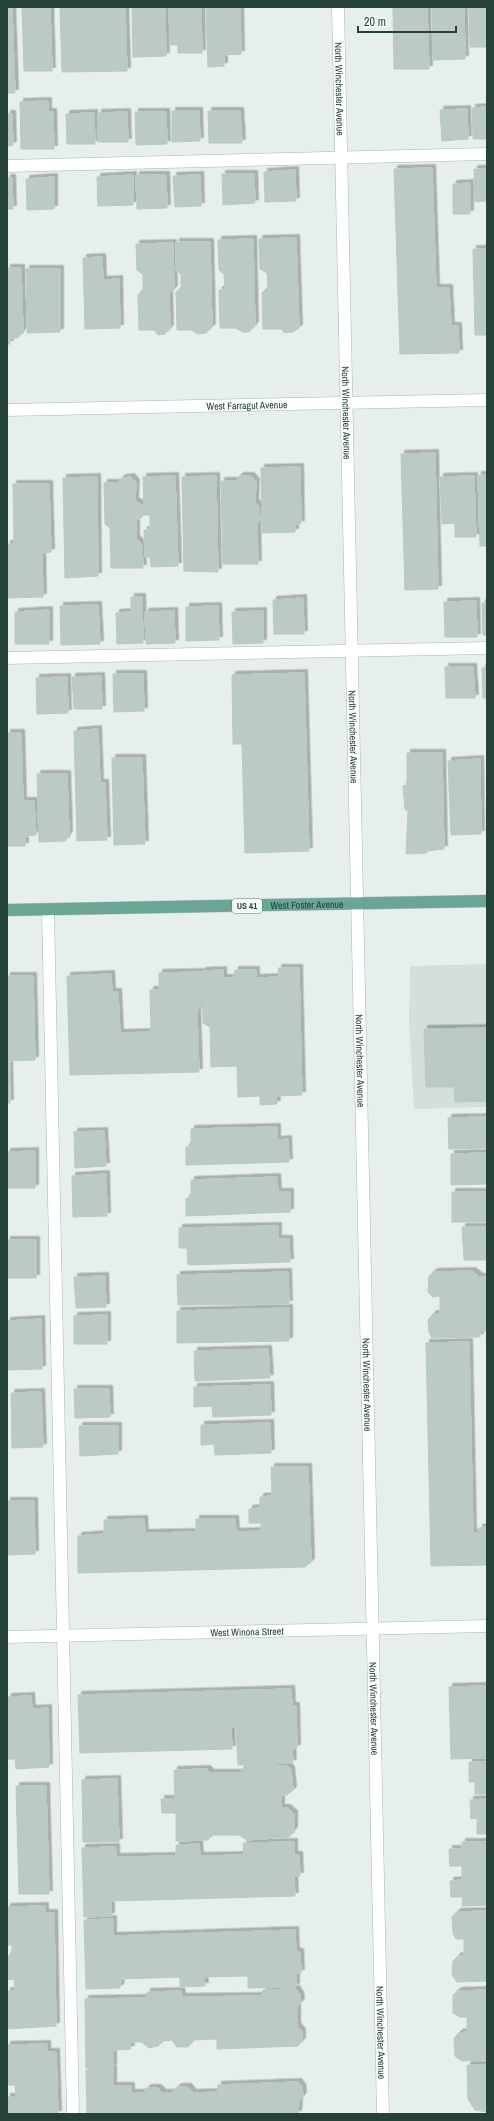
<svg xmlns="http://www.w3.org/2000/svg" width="494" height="2121" viewBox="0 0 494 2121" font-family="'Archivo Narrow',sans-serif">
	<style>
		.built { fill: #d4dfda }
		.building { fill: #bbcac4; stroke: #b8c9c2; filter: url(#shadow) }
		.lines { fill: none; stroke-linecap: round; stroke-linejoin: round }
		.minor-casing { stroke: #a8b8b2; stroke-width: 13 }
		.major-casing { stroke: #c2cac8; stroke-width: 13 }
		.minor { stroke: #fff; stroke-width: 12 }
		.major { stroke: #6aa596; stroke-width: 12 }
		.labels { text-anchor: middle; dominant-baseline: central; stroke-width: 4; stroke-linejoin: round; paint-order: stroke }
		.shield { fill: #f7fbf9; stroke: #637a73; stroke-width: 1 }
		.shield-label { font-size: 9px; font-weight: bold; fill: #24423a }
		.street-label { font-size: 10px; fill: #24423a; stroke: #f7fbf9 }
	</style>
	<defs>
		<filter id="shadow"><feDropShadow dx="3.5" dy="-3.5" stdDeviation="0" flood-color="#0004"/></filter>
	</defs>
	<rect width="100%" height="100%" fill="#e6efeb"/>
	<polygon class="built" points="487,964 487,1107 414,1109 409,1022 410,966"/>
	<g class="building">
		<polygon points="7,7 12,7 15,93 7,93"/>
		<polygon points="22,7 50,7 52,71 24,71"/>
		<polygon points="60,7 125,7 127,71 62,72"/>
		<polygon points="132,7 165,7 166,56 133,57"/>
		<polygon points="169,7 201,7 202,53 178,53 178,45 170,45"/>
		<polygon points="206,7 240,7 241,54 224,55 224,66 208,67"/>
		<polygon points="393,7 427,7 429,69 394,69"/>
		<polygon points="432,7 464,7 465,59 433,60"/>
		<polygon points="469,7 487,7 487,47 470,47"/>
		<polygon points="48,101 48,112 53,112 54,149 21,149 20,102"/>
		<polygon points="487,107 487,139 473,139 472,108"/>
		<polygon points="467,109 468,139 442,141 440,110"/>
		<polygon points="172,111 199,111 200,141 172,142"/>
		<polygon points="208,111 240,111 242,143 209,143"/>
		<polygon points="127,112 128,142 98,142 98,113"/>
		<polygon points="135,112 166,112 167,144 136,145"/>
		<polygon points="94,113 95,144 67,144 66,114"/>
		<polygon points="7,114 12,114 13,145 7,146"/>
		<polygon points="432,168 436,288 449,288 451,326 458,326 459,353 400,354 394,169"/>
		<polygon points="474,169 487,169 487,201 475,202"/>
		<polygon points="295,170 296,201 265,202 264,172"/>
		<polygon points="222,174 254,174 255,203 223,205"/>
		<polygon points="133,175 133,205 98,206 97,177"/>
		<polygon points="136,175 166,175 167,208 137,209"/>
		<polygon points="200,175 201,206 175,207 173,176"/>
		<polygon points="54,177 54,209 27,210 26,179"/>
		<polygon points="7,178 12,178 13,209 7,209"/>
		<polygon points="470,183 470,214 453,214 453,184"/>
		<polygon points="296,238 299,328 293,332 285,333 281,329 263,329 262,293 268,287 267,273 260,269 259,239"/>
		<polygon points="253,239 255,325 249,332 243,332 235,328 220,328 219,290 225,290 224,274 219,270 218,240"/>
		<polygon points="176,242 210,242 212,327 206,333 197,334 192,330 177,330 176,292 181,289 181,274 176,271"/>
		<polygon points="173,243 174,289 169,294 170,328 165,334 158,335 154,330 139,330 138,295 143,289 143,275 137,270 136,244"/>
		<polygon points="473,249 487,249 487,335 475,335"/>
		<polygon points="102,257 103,280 119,279 120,328 85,329 83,258"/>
		<polygon points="7,268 21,268 23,330 18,338 9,338 10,344 7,344"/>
		<polygon points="26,269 60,269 60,332 27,333"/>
		<polygon points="435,453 438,589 405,590 401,454"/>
		<polygon points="300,467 301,524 295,524 295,532 262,533 261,468"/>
		<polygon points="478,475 487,475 487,546 480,546"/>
		<polygon points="175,476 178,566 151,567 150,557 145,557 144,530 150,530 150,515 144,515 143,477"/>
		<polygon points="216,476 218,572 184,571 182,477"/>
		<polygon points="240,476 251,476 256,482 255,502 259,507 260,519 257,523 258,564 223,564 221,481 235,481"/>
		<polygon points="474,476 476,537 455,537 455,523 442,524 440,477"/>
		<polygon points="97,477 98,576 65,578 63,478"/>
		<polygon points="131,477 136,483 135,501 142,505 142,517 136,521 136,539 142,544 143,568 111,568 110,528 105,524 104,483 117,483 122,478"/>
		<polygon points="13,484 49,484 51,552 42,553 43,597 7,598 7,544 14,544"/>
		<polygon points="131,597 142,597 143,643 117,644 116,613 131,612"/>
		<polygon points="303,598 304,634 274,634 273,600"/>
		<polygon points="476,601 477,637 445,637 444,602"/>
		<polygon points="482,603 487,603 487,635 483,635"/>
		<polygon points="98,605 100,644 61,645 60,606"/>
		<polygon points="218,606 219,640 186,641 186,607"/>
		<polygon points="49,610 49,644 15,644 15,612"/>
		<polygon points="174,611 175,643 146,644 145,612"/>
		<polygon points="263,611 263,643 233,644 232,612"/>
		<polygon points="445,667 473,667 475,698 446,698"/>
		<polygon points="482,668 487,668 487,698 483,698"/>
		<polygon points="304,673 309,851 245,853 242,744 233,744 232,675"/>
		<polygon points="113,674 143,674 144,711 114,712"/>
		<polygon points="101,676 102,709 74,709 72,677"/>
		<polygon points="67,677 68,713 37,714 36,678"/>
		<polygon points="98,729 100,783 105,783 107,840 77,841 74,731"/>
		<polygon points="7,733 21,733 23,801 34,801 36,835 25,836 25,846 7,846"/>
		<polygon points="407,753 442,753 444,849 427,851 427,853 406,854 408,810 405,810 403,786 407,785"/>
		<polygon points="112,758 142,758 145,844 114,845"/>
		<polygon points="480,759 481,834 451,835 448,761"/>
		<polygon points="37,774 67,774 69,834 65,841 39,842"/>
		<polygon points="278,968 299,968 302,1095 276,1096 277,1104 260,1105 260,1096 238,1097 237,1066 211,1067 210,1027 203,1023 202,971 223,970 223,978 234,978 235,970 256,970 256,978 279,977"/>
		<polygon points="201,972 201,1003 197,1011 199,1072 70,1075 67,976 111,974 112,992 118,992 120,1033 151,1032 150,990 159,990 159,973"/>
		<polygon points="7,976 33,976 35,1060 9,1061 10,1103 7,1103"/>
		<polygon points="487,1028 487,1101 455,1102 454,1087 426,1087 424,1029"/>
		<polygon points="487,1117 487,1148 449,1149 448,1118"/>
		<polygon points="277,1127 277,1140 288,1139 289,1162 186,1165 186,1147 191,1147 191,1129"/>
		<polygon points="104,1131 106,1166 75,1168 74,1132"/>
		<polygon points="35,1151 35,1188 7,1188 7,1152"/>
		<polygon points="487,1153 487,1184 451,1185 451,1154"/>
		<polygon points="106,1174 107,1216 73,1217 72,1176"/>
		<polygon points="277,1177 278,1192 290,1192 290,1212 186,1216 186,1198 191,1198 191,1180"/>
		<rect x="452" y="1192" width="35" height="30"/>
		<polygon points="278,1226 278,1239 289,1239 290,1262 188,1265 187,1248 179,1248 179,1228"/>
		<polygon points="462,1227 487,1227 487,1260 464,1260"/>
		<rect x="7" y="1240" width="29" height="38"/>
		<polygon points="472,1271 480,1277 487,1277 487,1331 480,1331 480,1337 432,1338 429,1332 428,1320 433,1314 440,1314 440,1296 433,1297 428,1292 429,1276 434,1272"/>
		<polygon points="288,1272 289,1304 178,1305 177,1275"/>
		<polygon points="105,1276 106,1307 76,1308 74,1277"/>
		<polygon points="289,1308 289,1341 177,1343 177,1311"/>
		<polygon points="107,1315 107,1344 74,1344 74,1316"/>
		<polygon points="41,1319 42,1369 7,1370 7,1321"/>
		<polygon points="469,1342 473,1533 479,1533 479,1528 487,1527 487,1565 431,1566 426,1343"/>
		<polygon points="268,1349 270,1378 195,1381 194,1351"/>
		<polygon points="270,1385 271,1415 213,1417 212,1406 194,1407 194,1387"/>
		<polygon points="74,1389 109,1389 110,1417 75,1418"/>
		<polygon points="41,1392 43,1447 12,1448 11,1393"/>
		<polygon points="270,1423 271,1453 215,1455 214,1444 201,1445 201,1425"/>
		<polygon points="79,1426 118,1426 118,1454 80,1456"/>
		<polygon points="271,1467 308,1467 311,1562 305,1567 78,1573 78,1536 104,1534 104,1520 144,1519 145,1533 196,1532 196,1519 235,1519 236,1532 261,1531 261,1523 249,1523 249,1509 260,1508 260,1497 272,1496"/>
		<polygon points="7,1501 34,1501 35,1554 7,1555"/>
		<polygon points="487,1686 487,1758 451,1759 449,1687"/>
		<polygon points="291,1689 292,1706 296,1706 297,1748 292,1749 293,1763 238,1765 236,1726 231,1727 232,1749 80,1753 78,1695"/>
		<polygon points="31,1696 32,1709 48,1708 49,1767 16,1769 15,1759 7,1759 8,1697"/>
		<polygon points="469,1762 487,1762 487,1794 475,1794 475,1782 469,1782"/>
		<polygon points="245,1765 288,1766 291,1770 293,1790 287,1795 281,1795 281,1808 287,1808 294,1814 294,1830 289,1837 247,1840 239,1835 212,1835 208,1840 176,1841 176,1813 162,1813 161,1799 175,1799 174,1770 207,1769 211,1773 240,1773"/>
		<polygon points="117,1779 119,1842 83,1842 82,1780"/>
		<polygon points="16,1786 46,1786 49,1894 19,1894"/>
		<polygon points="487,1799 487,1834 477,1834 477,1818 471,1819 470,1800"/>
		<polygon points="294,1842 294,1855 299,1855 300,1876 294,1876 295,1896 111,1901 111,1916 84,1917 82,1848 116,1847 116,1857 176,1856 176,1845 199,1844 200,1856 244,1855 243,1843"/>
		<polygon points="462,1842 487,1842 487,1905 462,1906 463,1897 451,1897 450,1881 462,1880 462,1866 450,1866 449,1849 462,1849"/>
		<polygon points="45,1906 45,1913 54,1913 56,2026 7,2029 7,1991 15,1991 14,1979 7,1980 7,1956 12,1956 12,1945 7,1945 7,1907"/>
		<polygon points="487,1911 487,1981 457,1982 452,1975 453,1961 458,1956 464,1956 464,1939 456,1939 453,1933 452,1917 457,1912"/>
		<polygon points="113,1919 113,1936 295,1930 296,1952 300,1952 301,1973 296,1973 296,1987 248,1988 248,1976 204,1977 205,1986 180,1987 180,1977 121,1979 120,1988 86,1989 84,1920"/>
		<polygon points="296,1989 300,1995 301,2002 297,2007 297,2026 302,2032 302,2041 298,2046 217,2049 217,2039 193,2040 188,2047 177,2047 172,2040 163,2041 158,2046 149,2048 142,2042 130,2042 131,2049 113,2050 113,2068 86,2068 85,1999 147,1998 147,1992 181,1991 182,1997 262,1996 263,1990"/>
		<polygon points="487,1990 487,2060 462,2061 455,2056 454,2038 459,2033 467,2032 467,2017 460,2017 453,2013 453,1995 458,1991"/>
		<polygon points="47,2044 47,2052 56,2052 58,2114 7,2114 7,2097 16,2097 15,2085 7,2085 7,2045"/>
		<polygon points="467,2065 487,2065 487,2112 475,2110 468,2099"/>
		<polygon points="113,2069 113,2086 131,2086 131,2093 142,2093 148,2088 158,2088 163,2093 171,2093 178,2087 188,2087 193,2093 218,2092 218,2085 298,2082 302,2087 303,2096 299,2101 298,2114 87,2114 86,2070"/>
	</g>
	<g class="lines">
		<g class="minor-casing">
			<g id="minor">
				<path id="s1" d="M338,7l45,2107"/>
				<polyline points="7,166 487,154"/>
				<path id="s2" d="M7,410l480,-10"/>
				<polyline points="7,658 487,648"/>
				<polyline points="48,910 73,2114"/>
				<path id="s3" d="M7,1637l480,-11"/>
			</g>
		</g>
		<g class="major-casing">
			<g id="major">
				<path id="s4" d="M7,910l480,-9"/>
			</g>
		</g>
		<use href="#minor" class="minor"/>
		<use href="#major" class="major"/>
	</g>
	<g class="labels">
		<rect class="shield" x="232" y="899" width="30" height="14" rx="3"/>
		<g class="shield-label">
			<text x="247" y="906">US 41</text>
		</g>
		<g class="street-label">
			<text stroke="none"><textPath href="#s1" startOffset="82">North Winchester Avenue</textPath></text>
			<text stroke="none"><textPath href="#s2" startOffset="240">West Farragut Avenue</textPath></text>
			<text stroke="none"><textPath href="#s1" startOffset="406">North Winchester Avenue</textPath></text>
			<text stroke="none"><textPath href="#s1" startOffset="730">North Winchester Avenue</textPath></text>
			<text stroke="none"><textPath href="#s4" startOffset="300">West Foster Avenue</textPath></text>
			<text stroke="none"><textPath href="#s1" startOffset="1054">North Winchester Avenue</textPath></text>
			<text stroke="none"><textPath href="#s1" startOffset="1378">North Winchester Avenue</textPath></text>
			<text stroke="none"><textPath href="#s3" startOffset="240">West Winona Street</textPath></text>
			<text stroke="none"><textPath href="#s1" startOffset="1702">North Winchester Avenue</textPath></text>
			<text stroke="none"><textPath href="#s1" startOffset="2026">North Winchester Avenue</textPath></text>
		</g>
	</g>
	<rect width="494" height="2121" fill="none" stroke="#24423a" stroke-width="16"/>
	<path d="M358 26v6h98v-6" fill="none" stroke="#24423a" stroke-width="2"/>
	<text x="364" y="26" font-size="12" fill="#24423a" stroke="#f7fbf9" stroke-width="3" paint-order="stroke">20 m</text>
</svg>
